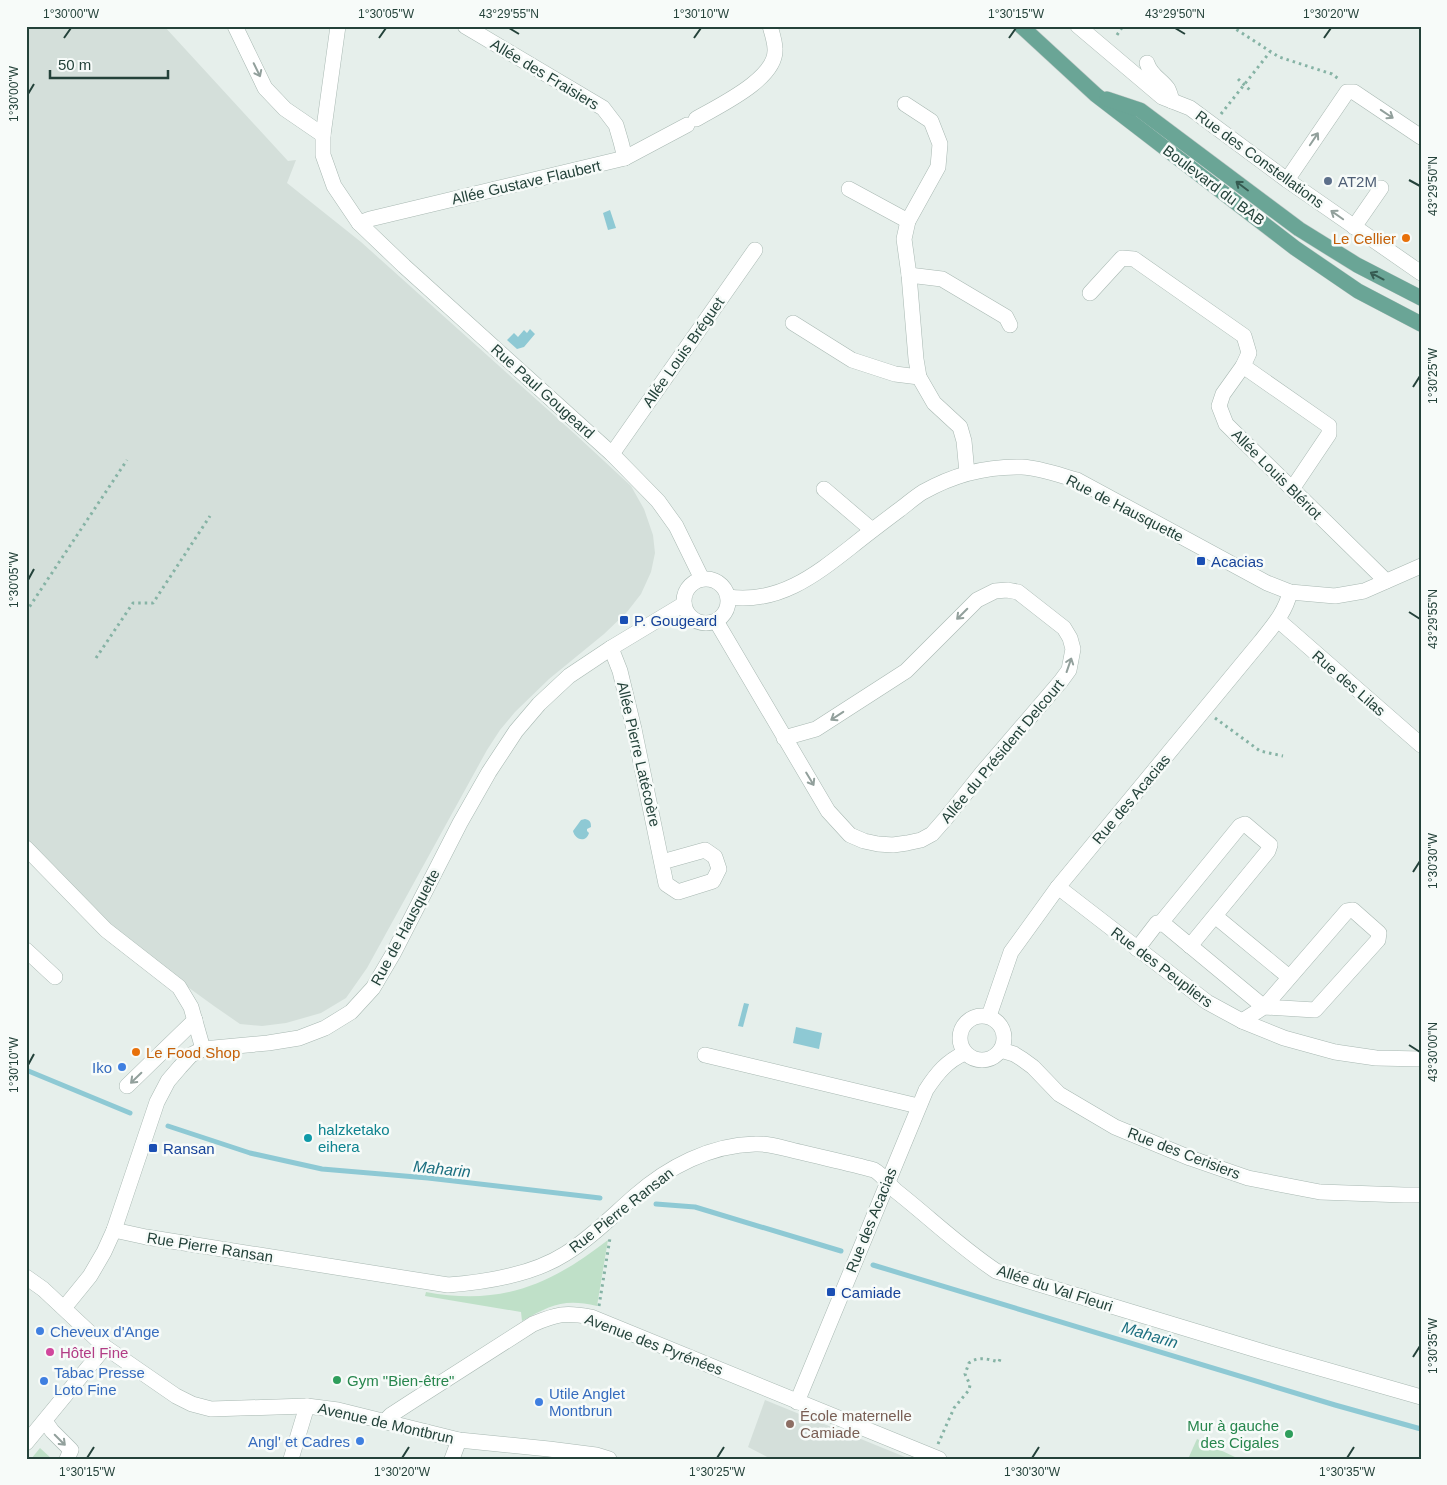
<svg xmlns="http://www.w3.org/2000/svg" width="1447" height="1485" viewBox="0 0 1447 1485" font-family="Arial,sans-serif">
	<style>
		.built { fill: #d4dfda }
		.green { fill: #bfe0c8 }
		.water { fill: #8ec9d4 }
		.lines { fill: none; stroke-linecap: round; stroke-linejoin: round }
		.stream { stroke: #8ec9d4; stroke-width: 5 }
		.minor-casing { stroke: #a8b8b2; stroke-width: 16 }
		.major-casing { stroke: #c2cac8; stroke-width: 16 }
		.path { stroke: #86b3a5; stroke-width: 3; stroke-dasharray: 2.5 4; stroke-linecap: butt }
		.minor { stroke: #fff; stroke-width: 15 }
		.major { stroke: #6aa596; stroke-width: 15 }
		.oneway { stroke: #92a09c }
		.oneway2 { stroke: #365b51 }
		.ticks { fill: none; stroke: #24423a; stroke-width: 2 }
		.service-dot { fill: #5c6f8a; stroke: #f7fbf9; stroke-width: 2 }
		.food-dot { fill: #e8710a; stroke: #f7fbf9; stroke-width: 2 }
		.transit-dot { fill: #1a4fb4; stroke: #f7fbf9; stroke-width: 2 }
		.shop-dot { fill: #3f7fe0; stroke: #f7fbf9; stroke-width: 2 }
		.culture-dot { fill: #0f9aa8; stroke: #f7fbf9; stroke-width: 2 }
		.hotel-dot { fill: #d1479c; stroke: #f7fbf9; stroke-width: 2 }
		.leisure-dot { fill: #2e9e5b; stroke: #f7fbf9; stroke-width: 2 }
		.education-dot { fill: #8d6e63; stroke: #f7fbf9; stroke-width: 2 }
		.labels { text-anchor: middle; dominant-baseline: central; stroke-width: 5; stroke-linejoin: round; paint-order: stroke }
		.street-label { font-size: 15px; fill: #24423a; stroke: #f7fbf9 }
		.service-label { font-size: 15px; fill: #4e5e75; stroke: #f7fbf9; text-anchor: start }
		.food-label { font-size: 15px; fill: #c56008; stroke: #f7fbf9; text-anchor: end }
		.transit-label { font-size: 15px; fill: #164399; stroke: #f7fbf9; text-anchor: start }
		.shop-label { font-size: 15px; fill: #366cbe; stroke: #f7fbf9; text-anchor: start }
		.culture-label { font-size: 15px; fill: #0d838f; stroke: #f7fbf9; text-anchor: start }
		.hotel-label { font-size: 15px; fill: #b23c85; stroke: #f7fbf9; text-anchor: start }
		.leisure-label { font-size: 15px; fill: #27864d; stroke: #f7fbf9; text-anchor: start }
		.education-label { font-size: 15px; fill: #785e54; stroke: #f7fbf9; text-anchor: start }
		.water-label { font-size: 16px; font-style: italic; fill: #1c6f80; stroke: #f7fbf9 }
		.neatline { fill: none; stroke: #24423a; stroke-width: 2 }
		.ticks-label { font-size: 12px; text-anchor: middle; fill: #24423a }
	</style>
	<rect width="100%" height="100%" fill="#e6efeb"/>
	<g class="built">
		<polygon points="26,26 164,26 288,161 296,160 287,183 361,242 576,435 631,486 644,509 653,535 655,553 651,572 641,594 627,612 604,634 549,679 515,712 500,730 487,750 367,968 346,998 321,1013 286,1023 262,1026 240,1024 214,1006 156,964 106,925 26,838"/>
		<polygon points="765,1400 910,1459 771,1459 748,1447"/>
	</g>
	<g class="green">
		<path d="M608,1240l-11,66c-33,-8 -46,-1 -75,15l-1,-9 -96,-16 1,-4c75,14 124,-7 182,-52z"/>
		<polygon points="1197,1439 1237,1458 1239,1459 1188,1459"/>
		<polygon points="40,1448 52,1459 31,1459"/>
	</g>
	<g class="water">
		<polygon points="610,210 616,228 608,230 603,213"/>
		<polygon points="530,329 535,334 524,347 517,349 507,340 514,333 518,337 524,330 527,333"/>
		<path d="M585,819c5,1 6,3 6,8l-4,2v2l2,2c-3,10 -14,7 -16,-2l8,-11z"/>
		<polygon points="744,1003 749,1004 743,1027 738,1026"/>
		<polygon points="796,1027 822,1033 819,1049 793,1043"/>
	</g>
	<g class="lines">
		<g class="stream">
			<polyline points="26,1070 130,1113"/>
			<polyline points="168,1126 250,1153 322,1169 428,1178 600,1198"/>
			<polyline points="656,1204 695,1207 841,1251"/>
			<polyline points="873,1265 1335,1405 1421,1429"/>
		</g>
		<g class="minor-casing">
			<g id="minor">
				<polyline points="235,26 265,88 285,109 323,135"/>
				<polyline points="338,26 323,135 323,155 334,186 359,223 404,266 612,454 658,501 676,526 702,579"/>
				<polyline points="465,26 603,108 616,125 621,142 625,158"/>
				<polyline points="1078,26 1162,97 1190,108 1287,180 1421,273"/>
				<path d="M1147,63c3,12 15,17 21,26 2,4 3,8 4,12"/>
				<polyline points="905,104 931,121 940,144 938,167 908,221 904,239 909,275 916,359 919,377 934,403 960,427 964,441 967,473"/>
				<path d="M696,119c22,-13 81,-40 79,-70 0,-7 -3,-16 -5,-23"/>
				<polyline points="1287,180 1347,92 1354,92 1421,137"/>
				<polyline points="849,189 908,221"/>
				<polyline points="359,223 370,219 625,158 687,125"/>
				<polyline points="1354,227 1381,188"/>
				<polyline points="909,275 942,279 1006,317 1010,325"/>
				<polyline points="1090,293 1122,258 1134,259 1244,336 1249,353 1243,366 1223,394 1219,406 1226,424 1386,581"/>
				<polyline points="793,323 852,360 895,374 919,377"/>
				<polyline points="1243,366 1329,426 1329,434 1292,489"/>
				<polyline points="612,454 755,250"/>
				<polyline points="824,489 872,530"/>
				<circle cx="706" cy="601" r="22"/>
				<path d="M728,597c50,7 86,-21 123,-50 16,-13 32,-25 48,-37 8,-6 16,-13 24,-18 30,-17 65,-26 99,-25 18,1 37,8 55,13l190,103 23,9 45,4 29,-5 57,-25"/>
				<polyline points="1278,620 1421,745"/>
				<polyline points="716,621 828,811 850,835 864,841 878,844 893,845 907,843 921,840 932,834 946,818 982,773 1061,681 1069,670 1073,649 1070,638 1064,628 1018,592 1007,590 995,591 977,600 906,671 816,729 784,738"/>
				<polyline points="611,648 620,671 634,729 666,884 678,892 713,881 719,869 715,857 705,850 662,862"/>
				<polyline points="26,848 106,930 179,987 191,1007 203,1049"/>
				<polyline points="1058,887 1207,1002 1242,1021 1284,1038 1335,1052 1376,1058 1421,1059"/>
				<polyline points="1215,916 1289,977"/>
				<polyline points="1160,924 1240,826 1245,824 1270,845 1268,851 1190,946"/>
				<polyline points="1137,949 1157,923 1165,925 1264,1007 1315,1010 1378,940 1379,933 1353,910 1347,911 1264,1007 1242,1021"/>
				<polyline points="26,950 55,977"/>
				<circle cx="982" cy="1038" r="22"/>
				<path d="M989,1016l22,-64 47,-65 203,-246c12,-15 25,-30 29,-49"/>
				<polyline points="1001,1050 1014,1054 1022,1059 1033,1067 1059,1094 1115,1127 1190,1158 1248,1178 1320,1192 1404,1195 1421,1195"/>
				<polyline points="705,1055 918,1106"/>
				<polyline points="127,1086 195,1020"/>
				<path d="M114,1230l32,7 302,48c39,-3 84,-10 117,-31 26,-16 47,-38 70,-58 33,-29 75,-51 120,-52 15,-1 30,5 45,8 24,6 49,11 74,18 9,5 14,14 22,21 33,26 64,56 100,80l271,82 154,44"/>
				<polyline points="26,1277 43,1289 105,1347 176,1396 192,1404 211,1409 307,1406 338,1410 459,1440 549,1449 596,1455 609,1459"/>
				<polyline points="64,1308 90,1276 104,1252 114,1230 157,1102 168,1081 180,1067 191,1055 203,1049 268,1043 299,1038 325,1028 351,1012 373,988 393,954 460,823 489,772 516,731 539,704 569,676 611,648 684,604"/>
				<path d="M797,1402l129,-312c11,-17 21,-29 39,-37"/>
				<polyline points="45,1421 52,1431 71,1450 67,1459"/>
				<path d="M384,1422l7,-7 20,-13 122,-78c24,-10 32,-12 58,-7l348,142"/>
				<polyline points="26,1443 105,1347"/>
				<polyline points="291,1459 307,1406"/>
				<polyline points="452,1459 459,1440"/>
			</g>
		</g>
		<g class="major-casing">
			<g id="major">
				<polyline points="1021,26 1096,95 1295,248 1358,291 1421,324"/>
				<polyline points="1107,99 1140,110 1299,229 1357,265 1421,298"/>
			</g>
		</g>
		<g class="path">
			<polyline points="1231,26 1279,57 1332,74 1340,80"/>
			<polyline points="1117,35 1123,26"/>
			<polyline points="1238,79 1251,91"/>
			<polyline points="1221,114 1270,52"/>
			<polyline points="26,612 127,460"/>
			<polyline points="96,658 133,603 153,603 210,516"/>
			<polyline points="1215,718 1260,751 1283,756"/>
			<polyline points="599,1306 610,1238"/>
			<path d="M938,1444l16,-36 15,-18 1,-5 -5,-11 4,-11c9,-7 19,-4 30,-1l1,-3"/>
		</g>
		<use href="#minor" class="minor"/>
		<use href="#major" class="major"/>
	</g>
	<defs><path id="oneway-shaft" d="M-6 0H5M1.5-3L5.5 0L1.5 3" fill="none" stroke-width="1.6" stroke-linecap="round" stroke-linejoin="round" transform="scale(1.25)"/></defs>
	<g class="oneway">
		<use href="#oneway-shaft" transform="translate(257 70) rotate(64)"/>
		<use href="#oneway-shaft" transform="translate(1387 114) rotate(34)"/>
		<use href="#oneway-shaft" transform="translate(1314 139) rotate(-56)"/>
		<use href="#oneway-shaft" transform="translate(1337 215) rotate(-145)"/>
		<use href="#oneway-shaft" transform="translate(962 614) rotate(135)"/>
		<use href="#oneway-shaft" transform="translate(1069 665) rotate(-71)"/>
		<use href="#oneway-shaft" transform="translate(837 716) rotate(147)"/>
		<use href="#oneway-shaft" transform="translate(810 779) rotate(59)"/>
		<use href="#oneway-shaft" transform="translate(136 1078) rotate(136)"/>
		<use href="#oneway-shaft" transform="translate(60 1440) rotate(45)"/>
	</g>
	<g class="oneway2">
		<use href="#oneway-shaft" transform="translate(1242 186) rotate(-143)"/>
		<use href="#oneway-shaft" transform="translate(1377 276) rotate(-152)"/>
	</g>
	<path class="ticks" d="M509,28l10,6M1175,28l10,6M64,38l7,-10M379,38l7,-10M694,38l7,-10M1009,38l7,-10M1324,38l7,-10M28,94l6,-10M1409,180l11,6M1413,387l7,-11M28,580l6,-11M1409,612l11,7M1413,872l7,-11M1409,1045l11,7M28,1065l6,-11M1413,1357l7,-11M87,1458l7,-11M402,1458l7,-11M717,1458l7,-11M1032,1458l7,-11M1347,1458l7,-11"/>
	<circle class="service-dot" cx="1328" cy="181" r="5"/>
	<g class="food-dot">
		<circle cx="1406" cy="238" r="5"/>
		<circle cx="136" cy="1052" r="5"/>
	</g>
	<g class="transit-dot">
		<rect x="1196" y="556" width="10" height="10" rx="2.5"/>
		<rect x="619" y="615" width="10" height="10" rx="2.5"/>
		<rect x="148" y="1143" width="10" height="10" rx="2.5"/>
		<rect x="826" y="1287" width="10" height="10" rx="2.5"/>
	</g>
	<g class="shop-dot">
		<circle cx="122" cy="1067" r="5"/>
		<circle cx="40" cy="1331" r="5"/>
		<circle cx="44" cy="1381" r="5"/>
		<circle cx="539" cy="1402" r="5"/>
		<circle cx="360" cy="1441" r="5"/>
	</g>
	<circle class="culture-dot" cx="308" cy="1138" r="5"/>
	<circle class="hotel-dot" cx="50" cy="1352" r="5"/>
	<g class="leisure-dot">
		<circle cx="337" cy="1380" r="5"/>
		<circle cx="1289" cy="1434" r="5"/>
	</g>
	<circle class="education-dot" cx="790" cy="1424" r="5"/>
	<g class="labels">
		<g class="street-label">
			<text transform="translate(545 74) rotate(31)">Allée des Fraisiers</text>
			<text transform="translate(1260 159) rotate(36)">Rue des Constellations</text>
			<text transform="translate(526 182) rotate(-13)">Allée Gustave Flaubert</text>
			<text transform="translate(1214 185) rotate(37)">Boulevard du BAB</text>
			<text transform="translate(683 352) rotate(-55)">Allée Louis Bréguet</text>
			<text transform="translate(543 391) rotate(42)">Rue Paul Gougeard</text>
			<text transform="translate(1277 474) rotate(45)">Allée Louis Blériot</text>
			<text transform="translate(1125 508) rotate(27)">Rue de Hausquette</text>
			<text transform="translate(1349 683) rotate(41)">Rue des Lilas</text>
			<text transform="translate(1002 751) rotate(-50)">Allée du Président Delcourt</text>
			<text transform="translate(639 754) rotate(77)">Allée Pierre Latécoère</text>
			<text transform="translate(1131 799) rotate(-50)">Rue des Acacias</text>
			<text transform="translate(405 927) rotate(-62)">Rue de Hausquette</text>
			<text transform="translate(1162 967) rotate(37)">Rue des Peupliers</text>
			<text transform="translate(1184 1153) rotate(21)">Rue des Cerisiers</text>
			<text transform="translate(621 1210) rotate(-38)">Rue Pierre Ransan</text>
			<text transform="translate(871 1220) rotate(-68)">Rue des Acacias</text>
			<text transform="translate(210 1247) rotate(9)">Rue Pierre Ransan</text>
			<text transform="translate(1055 1288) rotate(18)">Allée du Val Fleuri</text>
			<text transform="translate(654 1344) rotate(21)">Avenue des Pyrénées</text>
			<text transform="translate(386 1423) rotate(13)">Avenue de Montbrun</text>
		</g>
		<g class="service-label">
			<text x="1338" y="181">AT2M</text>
		</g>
		<g class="food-label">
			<text x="1396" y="238">Le Cellier</text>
			<text x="146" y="1052" text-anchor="start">Le Food Shop</text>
		</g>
		<g class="transit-label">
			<text x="1211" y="561">Acacias</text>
			<text x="634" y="620">P. Gougeard</text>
			<text x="163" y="1148">Ransan</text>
			<text x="841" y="1292">Camiade</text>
		</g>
		<g class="shop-label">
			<text x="112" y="1067" text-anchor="end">Iko</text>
			<text x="50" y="1331">Cheveux d'Ange</text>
			<text x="54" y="1372">Tabac Presse<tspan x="54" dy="17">Loto Fine</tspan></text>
			<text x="549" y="1393">Utile Anglet<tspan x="549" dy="17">Montbrun</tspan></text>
			<text x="350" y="1441" text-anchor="end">Angl' et Cadres</text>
		</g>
		<g class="culture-label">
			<text x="318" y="1129">halzketako<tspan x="318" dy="17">eihera</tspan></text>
		</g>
		<g class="hotel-label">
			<text x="60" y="1352">Hôtel Fine</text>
		</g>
		<g class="leisure-label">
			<text x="347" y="1380">Gym "Bien-être"</text>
			<text x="1279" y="1425" text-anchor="end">Mur à gauche<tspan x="1279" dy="17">des Cigales</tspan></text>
		</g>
		<g class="education-label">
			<text x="800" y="1415">École maternelle<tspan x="800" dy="17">Camiade</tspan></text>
		</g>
		<g class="water-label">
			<text transform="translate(442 1169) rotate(6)">Maharin</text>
			<text transform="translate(1150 1335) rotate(17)">Maharin</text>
		</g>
	</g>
	<rect width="1447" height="1485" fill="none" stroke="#f7fbf9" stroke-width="55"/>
	<path d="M50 70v8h118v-8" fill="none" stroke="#24423a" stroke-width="2.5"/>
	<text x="58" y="70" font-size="15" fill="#24423a" stroke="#f7fbf9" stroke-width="4" paint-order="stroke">50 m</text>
	<rect x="28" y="28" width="1392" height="1430" class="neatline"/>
	<g class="ticks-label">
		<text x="71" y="18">1°30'00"W</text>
		<text x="386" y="18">1°30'05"W</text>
		<text x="509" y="18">43°29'55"N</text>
		<text x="701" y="18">1°30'10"W</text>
		<text x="1016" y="18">1°30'15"W</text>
		<text x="1175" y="18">43°29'50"N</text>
		<text x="1331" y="18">1°30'20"W</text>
		<text transform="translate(14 94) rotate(-90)" y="4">1°30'00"W</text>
		<text transform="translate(1433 186) rotate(-90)" y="4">43°29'50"N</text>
		<text transform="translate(1433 376) rotate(-90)" y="4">1°30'25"W</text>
		<text transform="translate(14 580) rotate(-90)" y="4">1°30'05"W</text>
		<text transform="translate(1433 619) rotate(-90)" y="4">43°29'55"N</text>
		<text transform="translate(1433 861) rotate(-90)" y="4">1°30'30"W</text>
		<text transform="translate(1433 1052) rotate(-90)" y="4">43°30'00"N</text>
		<text transform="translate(14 1065) rotate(-90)" y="4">1°30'10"W</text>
		<text transform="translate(1433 1346) rotate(-90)" y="4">1°30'35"W</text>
		<text x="87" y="1476">1°30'15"W</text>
		<text x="402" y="1476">1°30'20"W</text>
		<text x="717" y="1476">1°30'25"W</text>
		<text x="1032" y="1476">1°30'30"W</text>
		<text x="1347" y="1476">1°30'35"W</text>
	</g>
</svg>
